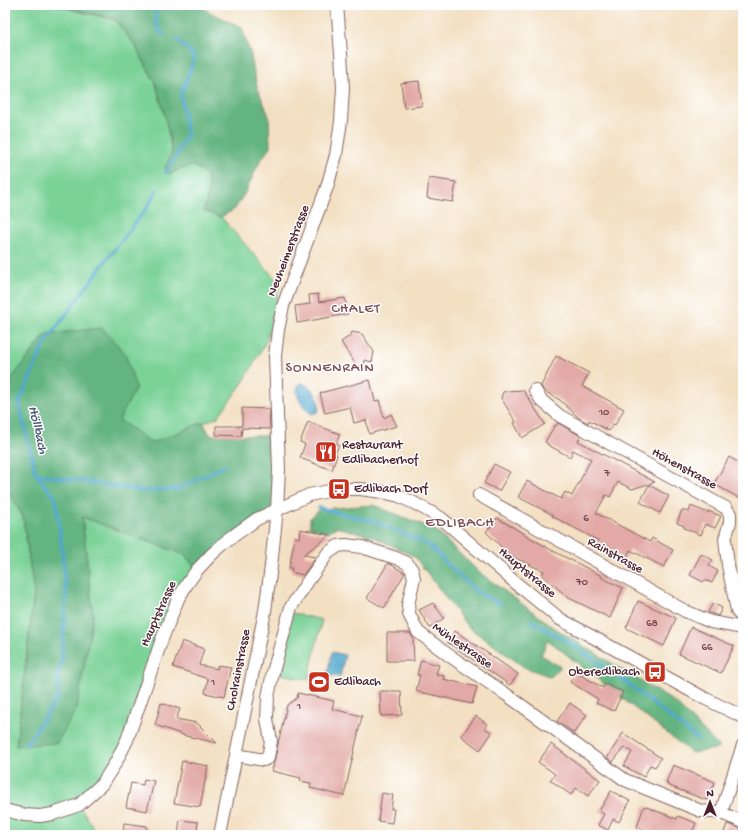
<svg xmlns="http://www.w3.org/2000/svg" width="748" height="840" viewBox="0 0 748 840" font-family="'Gochi Hand',sans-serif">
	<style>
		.green { fill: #7ad297; stroke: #627861 }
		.forest { fill: #63b480; stroke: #566a56 }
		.water { fill: #4fa7cc; stroke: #4c637c }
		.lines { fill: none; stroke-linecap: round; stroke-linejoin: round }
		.stream { stroke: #4fa7cc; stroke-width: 3.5 }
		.building { fill: #e2a9a6 }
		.minor-casing { stroke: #856360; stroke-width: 14 }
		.minor { stroke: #fff; stroke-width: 12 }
		.labels { text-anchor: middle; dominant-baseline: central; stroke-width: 3; stroke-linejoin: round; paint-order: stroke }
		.number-label { font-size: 11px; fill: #70424a }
		.street-label { font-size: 13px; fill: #4a1f2b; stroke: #fff }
		.poi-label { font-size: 13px; fill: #4a1f2b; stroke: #fff; text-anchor: start }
		.neighbourhood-label { font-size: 14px; letter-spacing: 1px; fill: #7f4f56; stroke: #fff }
		.water-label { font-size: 14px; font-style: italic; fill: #4c5c73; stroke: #fff }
		.quarter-label { font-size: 15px; letter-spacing: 1px; fill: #7f4f56; stroke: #fff }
	</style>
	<rect width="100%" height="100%" fill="#fff"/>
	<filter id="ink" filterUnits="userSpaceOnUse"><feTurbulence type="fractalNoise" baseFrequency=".025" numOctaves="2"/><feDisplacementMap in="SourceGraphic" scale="8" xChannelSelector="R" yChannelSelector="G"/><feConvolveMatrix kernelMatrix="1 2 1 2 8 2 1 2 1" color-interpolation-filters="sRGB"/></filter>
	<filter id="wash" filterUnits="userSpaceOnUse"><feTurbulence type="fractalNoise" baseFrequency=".012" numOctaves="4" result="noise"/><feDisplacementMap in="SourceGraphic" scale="16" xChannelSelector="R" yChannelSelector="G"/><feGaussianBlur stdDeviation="0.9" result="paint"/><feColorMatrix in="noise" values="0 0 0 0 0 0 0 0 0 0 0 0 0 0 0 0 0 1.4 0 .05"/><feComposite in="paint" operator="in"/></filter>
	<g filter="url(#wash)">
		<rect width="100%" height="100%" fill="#f3e0c3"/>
		<g class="green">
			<path d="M5,5h48l62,15 20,25 21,39 10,36 6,32 -7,17 5,5 10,-5 13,-3c4,2 9,4 11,7 9,11 3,26 0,38l17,6 59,67 -13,56 -23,41 -26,36 -66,26 -33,-23 17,-33 -124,-9 -7,27z"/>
			<polygon points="5,485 23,517 34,593 16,746 93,615 82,517 185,555 197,570 187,584 116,762 79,805 98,835 5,835"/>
			<polygon points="293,613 322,620 308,680 280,674"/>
		</g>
		<g class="forest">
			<path d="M53,5h143l46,23 9,28 6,31 12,29 1,31 -11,16 -13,28 -11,18 -14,8 -18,-6c4,-12 10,-27 1,-38 -2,-3 -7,-5 -11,-7l-13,3 -10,5 -5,-6 7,-16 -6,-32 -10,-36 -21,-39 -20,-26z"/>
			<polygon points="102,328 125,353 136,388 119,420 152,443 203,422 210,435 264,436 278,432 277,509 197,570 185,555 82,517 93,615 77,708 57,743 16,746 34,593 23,517 5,485 5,405 12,378 46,334"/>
			<polygon points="373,505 434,529 480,573 555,628 676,703 720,748 692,753 548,640 541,655 561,667 551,677 524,667 468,627 415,557 372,536 336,527 328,532 310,527 310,518 320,509"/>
		</g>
		<g class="water">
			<path d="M300,383c13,2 22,17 18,29l-6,2c-9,-5 -20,-21 -12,-31z"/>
			<polygon points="332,652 345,655 340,677 327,675"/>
		</g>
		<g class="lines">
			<g class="stream">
				<polyline points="155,5 157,27 163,35"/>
				<polyline points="166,173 187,136 181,95 195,56 177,40"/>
				<polyline points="157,190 148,206 99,270 45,343 19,403 36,474 144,491 178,489 224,466"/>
				<polyline points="319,508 376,522 427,544 474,590 500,604"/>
				<polyline points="531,621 568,642 621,678 697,739"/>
				<polyline points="26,744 58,698 58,674 62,659 66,592 63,560 56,499 36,474"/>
			</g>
		</g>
		<g id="blocks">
			<g class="building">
				<polygon points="419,81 422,106 404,108 401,83"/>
				<polygon points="429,178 456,182 453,202 427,198"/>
				<polygon points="318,294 319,302 345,298 348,314 297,323 295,306 310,304 309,295"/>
				<polygon points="352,332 362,334 374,352 372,362 364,360 365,363 358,368 341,342 351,335"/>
				<polygon points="556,356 589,373 582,386 624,409 615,425 613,424 609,431 589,420 588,423 579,418 560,400 544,391 541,386"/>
				<polygon points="370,380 375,401 379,400 384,418 391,414 397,426 369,434 366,420 354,423 350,407 325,413 320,393"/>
				<polygon points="523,390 545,424 522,438 514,423 516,422 501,398 503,392 506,391"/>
				<polygon points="242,408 269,409 270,429 242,428 241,436 216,435 216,426 242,426"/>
				<polygon points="308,422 340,434 336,444 339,445 335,454 337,455 332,470 300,458 305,444 300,442"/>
				<polygon points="558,423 581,436 578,441 655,482 632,489 618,482 610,497 606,495 596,513 650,542 652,538 673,550 664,567 630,550 625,560 596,545 599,541 552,516 553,515 518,497 527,481 561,499 565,492 572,496 591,459 573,450 570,457 548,445 548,444 545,442 555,425 556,426"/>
				<polygon points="729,457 743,465 743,500 714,484"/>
				<polygon points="494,464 510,472 499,491 484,483"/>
				<polygon points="649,485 669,496 660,513 640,502"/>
				<polygon points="691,506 708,513 708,511 721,516 715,528 705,524 701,535 684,528 684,526 677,523 682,510 689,512"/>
				<polygon points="497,518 553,551 573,561 602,576 602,578 623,588 610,618 569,598 542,575 544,571 511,556 486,532"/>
				<polygon points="300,529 330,535 303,555 316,557 303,575 291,572 292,568 289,568 295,537 299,538"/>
				<polygon points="701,554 713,560 709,566 718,571 712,583 705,580 703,582 690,575"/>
				<polygon points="388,563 405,573 384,608 367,598"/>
				<polygon points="638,601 676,618 664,646 626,628"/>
				<polygon points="433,603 444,618 430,628 419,610"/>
				<polygon points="713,603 722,608 718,616 708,612"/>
				<polygon points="691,627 734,646 721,673 679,654"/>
				<polygon points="455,631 518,674 510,685 447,642"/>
				<polygon points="387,633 410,633 413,638 414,661 387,661"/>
				<polygon points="182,641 204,649 199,665 217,669 218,665 231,667 224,697 205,693 208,679 173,667"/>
				<polygon points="421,660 439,665 436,674 444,676 443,679 477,687 472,704 416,691 420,675 417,675"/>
				<polygon points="576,672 603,688 605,684 623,692 614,711 596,703 598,699 570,682"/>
				<polygon points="380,691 401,691 402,715 381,716"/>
				<polygon points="298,693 334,701 332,709 362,716 344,796 310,788 311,783 300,781 301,778 272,771 287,705 297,698"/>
				<polygon points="161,703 180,709 176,719 197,723 217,743 186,736 155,725"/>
				<polygon points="570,703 587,715 574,733 557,721"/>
				<polygon points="476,716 487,724 485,728 492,733 480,750 461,736"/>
				<polygon points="623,733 661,758 655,767 650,765 644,777 624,766 632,752 624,747 613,762 607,758"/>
				<polygon points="551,744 600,780 588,796 576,788 571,795 550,780 555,774 538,762"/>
				<polygon points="182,761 208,766 200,807 174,803"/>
				<polygon points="673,765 715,782 708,799 707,799 706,800 667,785 668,783 666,783"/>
				<polygon points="144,779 154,781 147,811 126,807 131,783 143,785"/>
				<polygon points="611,791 630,801 619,822 613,819 608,830 598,825 604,814 599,811"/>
				<polygon points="382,793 393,795 391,809 394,809 392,823 378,821"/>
				<polygon points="644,806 677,819 678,816 696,823 691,835 659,835 637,827"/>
				<polygon points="180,820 198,822 196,835 178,835"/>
				<polygon points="124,823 147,826 146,835 123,835"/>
				<polygon points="727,824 743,829 743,835 723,835"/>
			</g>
		</g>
	</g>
	<g filter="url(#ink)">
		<use href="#blocks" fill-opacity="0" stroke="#856360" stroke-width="1"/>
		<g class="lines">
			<g class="minor-casing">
				<g id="minor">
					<polyline points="535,390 541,400 560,416 726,508 730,514 730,522 725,539 728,565 737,611 743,618"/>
					<polyline points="479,495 685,611 711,622 743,628"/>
					<polyline points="236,755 264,760 268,758 271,741 267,719 268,697 273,672 291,607 308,581 328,553 338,546 346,545 362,547 396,558 407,563 412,570 414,578 408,605 409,614 418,632 447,654 507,695 625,780 701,811 721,813 743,822"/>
					<polyline points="5,810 24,815 40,816 53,814 79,805 102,784 116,762 127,740 162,639 178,599 187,584 197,570 212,554 229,539 257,519 309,495 339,489 360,489 382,492 399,496 414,503 441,518 517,584 560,619 704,698 743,717"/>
					<polyline points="721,813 743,745"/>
					<polyline points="220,835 265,611 271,566 277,509 279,470 275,356 278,330 283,306 327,187 336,155 341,121 343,88 341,53 337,5"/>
				</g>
			</g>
			<use href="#minor" class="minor"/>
		</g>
	</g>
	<defs>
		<g id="restaurant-square" transform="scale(1.15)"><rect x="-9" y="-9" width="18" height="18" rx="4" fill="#c8321e" stroke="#fff"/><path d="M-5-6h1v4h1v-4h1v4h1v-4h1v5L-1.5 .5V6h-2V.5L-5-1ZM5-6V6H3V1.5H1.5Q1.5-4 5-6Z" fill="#fff"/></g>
		<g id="bus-square" transform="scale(1.15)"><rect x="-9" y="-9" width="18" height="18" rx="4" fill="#c8321e" stroke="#fff"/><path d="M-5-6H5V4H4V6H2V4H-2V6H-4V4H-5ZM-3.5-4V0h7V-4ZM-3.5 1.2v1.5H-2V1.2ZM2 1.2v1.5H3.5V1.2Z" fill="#fff"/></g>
		<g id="stadium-square" transform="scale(1.15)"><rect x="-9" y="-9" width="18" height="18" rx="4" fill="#c8321e" stroke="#fff"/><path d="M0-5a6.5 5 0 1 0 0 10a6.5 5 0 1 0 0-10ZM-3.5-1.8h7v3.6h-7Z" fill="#fff"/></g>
	</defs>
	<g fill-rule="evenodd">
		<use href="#restaurant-square" x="326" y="452"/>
		<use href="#bus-square" x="339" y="489"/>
		<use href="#bus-square" x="655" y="672"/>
		<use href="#stadium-square" x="319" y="682"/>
	</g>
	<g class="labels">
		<g class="number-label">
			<text x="604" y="413">10</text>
			<text x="607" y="474">7</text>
			<text x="586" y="519">6</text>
			<text x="582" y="583">70</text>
			<text x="652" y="624">68</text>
			<text x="707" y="648">66</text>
			<text x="213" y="683">1</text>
			<text x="299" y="707">1</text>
		</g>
		<g class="street-label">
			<text transform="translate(289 251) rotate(-69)">Neuheimerstrasse</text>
			<text transform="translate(684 469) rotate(29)">Höhenstrasse</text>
			<text transform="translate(615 556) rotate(29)">Rainstrasse</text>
			<text transform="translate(527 573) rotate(40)">Hauptstrasse</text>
			<text transform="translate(159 614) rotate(-66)">Hauptstrasse</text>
			<text transform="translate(462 646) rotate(35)">Mühlestrasse</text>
			<text transform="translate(239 670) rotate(-79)">Cholrainstrasse</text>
		</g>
		<g class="poi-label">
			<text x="342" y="445">Restaurant<tspan x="342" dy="15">Edlibacherhof</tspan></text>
			<text x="354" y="489">Edlibach Dorf</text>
			<text x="640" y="672" text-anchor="end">Oberedlibach</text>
			<text x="334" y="682">Edlibach</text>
		</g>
		<g class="neighbourhood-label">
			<text x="356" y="309">CHALET</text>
			<text x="330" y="368">SONNENRAIN</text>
		</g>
		<g class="water-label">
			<text transform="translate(37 430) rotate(77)">Höllbach</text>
		</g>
		<g class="quarter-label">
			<text x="460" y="523">EDLIBACH</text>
		</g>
	</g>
	<rect width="748" height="840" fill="none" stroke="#fff" stroke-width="20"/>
	<g transform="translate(710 802)" stroke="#ffffff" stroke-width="3" paint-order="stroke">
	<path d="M0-3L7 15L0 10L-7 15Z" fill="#4a1f2b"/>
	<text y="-6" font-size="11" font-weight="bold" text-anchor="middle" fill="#4a1f2b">N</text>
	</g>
</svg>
